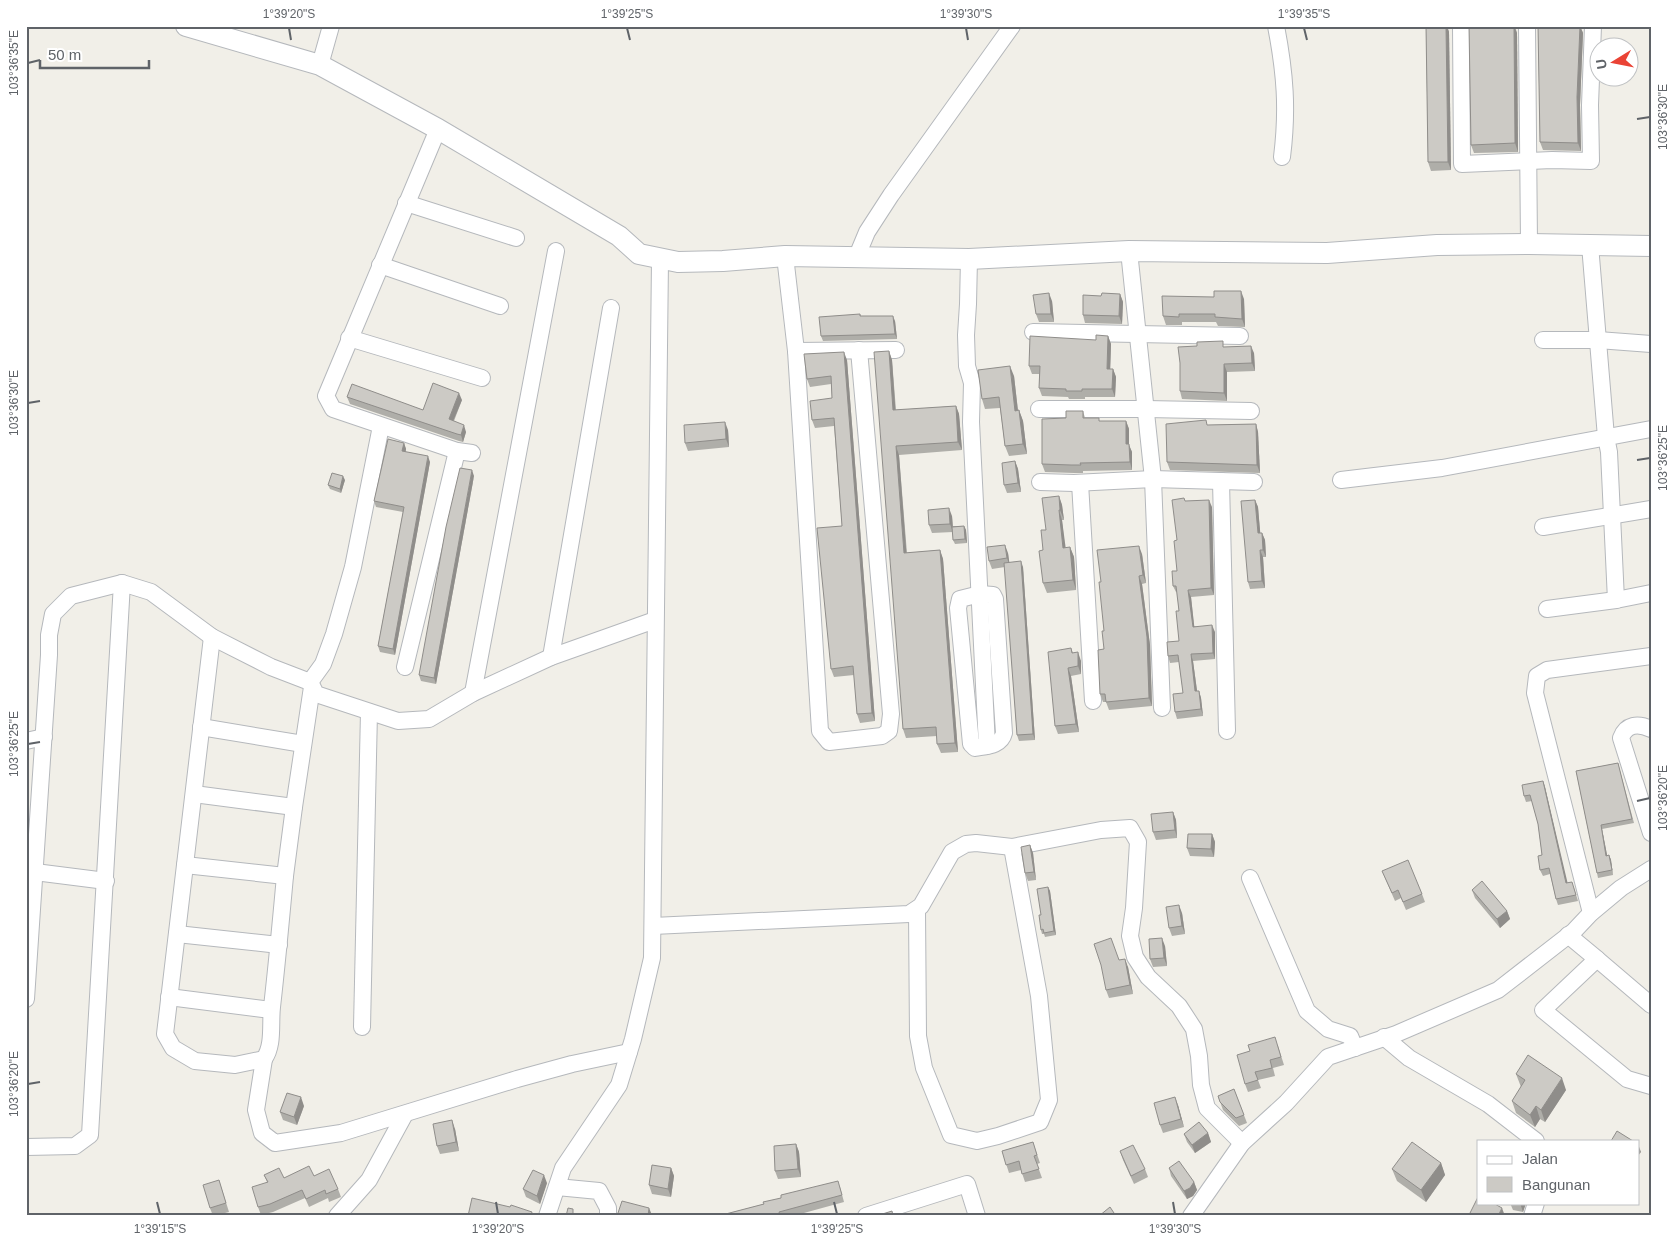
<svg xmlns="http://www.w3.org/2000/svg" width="1677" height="1242" viewBox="0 0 1677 1242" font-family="Arial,sans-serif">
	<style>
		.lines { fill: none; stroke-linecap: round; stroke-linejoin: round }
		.minor-casing { stroke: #b5b8bc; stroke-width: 18 }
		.tertiary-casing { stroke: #b5b8bc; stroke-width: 22 }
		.minor { stroke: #fff; stroke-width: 16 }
		.tertiary { stroke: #fff; stroke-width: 20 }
		.wall { fill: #afaea9 }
		.shaded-wall { fill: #8f8d8a }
		.building { fill: #cccac5; stroke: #8f8d8a }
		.ticks { fill: none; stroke: #5f6368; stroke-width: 2 }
		.neatline { fill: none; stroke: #5f6368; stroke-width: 2 }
		.ticks-label { font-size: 12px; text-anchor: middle; fill: #5f6368 }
	</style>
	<rect width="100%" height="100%" fill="#f1efe8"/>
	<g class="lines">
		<g class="minor-casing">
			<g id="minor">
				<path d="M1276,26c9,47 12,83 6,131"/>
				<polyline points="1461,26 1462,164 1552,160 1591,161 1590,105 1593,26"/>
				<polyline points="1527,26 1529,244"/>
				<polyline points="320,65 331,26"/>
				<polyline points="438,129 326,396 333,409 457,451 472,453"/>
				<polyline points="406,203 516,238"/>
				<polyline points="1590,245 1606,437 1609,452 1616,600"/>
				<polyline points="1129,251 1153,479 1162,708"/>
				<polyline points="785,256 796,351 820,731 829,742 882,736 889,731 891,714 859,350"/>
				<polyline points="857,256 867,232 891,195 1012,26"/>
				<polyline points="969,259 968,304 966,335 967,366 972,383 971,422 987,746"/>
				<polyline points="380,265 500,306"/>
				<polyline points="1033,332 1240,336"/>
				<polyline points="349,338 482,378"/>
				<polyline points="1543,340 1598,340 1651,344"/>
				<polyline points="796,351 896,350"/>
				<polyline points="1039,409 1146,409 1251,411"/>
				<polyline points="1341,480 1442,468 1651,429"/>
				<polyline points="1221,481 1227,731"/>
				<polyline points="1040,482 1074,483 1153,479 1254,482"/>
				<polyline points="1080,483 1093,701"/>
				<polyline points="1543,527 1651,509"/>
				<path d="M980,594l13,1 2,4 9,134c-3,13 -18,13 -29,15l-4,-4 -13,-136 2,-9z"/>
				<polyline points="1547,609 1616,600 1651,593"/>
				<polyline points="212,637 185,865 285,876 294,807 312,687"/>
				<polyline points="551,657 611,308"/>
				<polyline points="405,667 457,451"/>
				<polyline points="310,682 323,664 334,634 353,567 381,426"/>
				<polyline points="473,693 556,251"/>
				<polyline points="201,727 303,744"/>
				<path d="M1651,729c-13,-6 -25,-5 -30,9l30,95"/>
				<polyline points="26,741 44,737"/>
				<polyline points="194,794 294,807"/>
				<path d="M185,865l-20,169 8,14 22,13 40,4 29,-6c10,-14 6,-35 8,-52 5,-44 9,-87 13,-131"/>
				<polyline points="35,872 106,881"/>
				<polyline points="1250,878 1307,1011 1328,1029 1350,1036 1355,1048"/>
				<polyline points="917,910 918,1036 924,1068 951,1135 977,1141 998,1136 1040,1122 1049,1100 1039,996 1012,847"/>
				<polyline points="1591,913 1535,693 1537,676 1547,670 1651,656"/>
				<polyline points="653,926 909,914 921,906 952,852 966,844 976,843 1012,847 1101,830 1130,828 1138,842 1134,908 1130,936 1135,957 1148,977 1179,1006 1194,1029 1199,1056 1201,1085 1207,1108 1242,1143"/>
				<polyline points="177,934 279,945"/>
				<polyline points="1568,935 1597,959 1543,1010 1627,1079 1651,1086"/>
				<polyline points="1597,959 1651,1005"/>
				<polyline points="169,997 271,1010"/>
				<polyline points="26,999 49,655 49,635 53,614 71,596 122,583 151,592 212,637 271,667 310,682 316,694 398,721 429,719 473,693 551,657 655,620"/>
				<polyline points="362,1027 369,712"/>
				<polyline points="1384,1037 1409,1058 1488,1104 1536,1141"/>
				<polyline points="264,1059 256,1110 262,1133 275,1143 341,1133 517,1079 572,1064 629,1052"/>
				<polyline points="26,1147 75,1146 90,1135 122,583"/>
				<polyline points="557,1187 599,1191 608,1208 608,1216"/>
				<polyline points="337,1216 369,1180 405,1114"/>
				<polyline points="547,1216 563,1168 619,1085 633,1039 652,958 660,260"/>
				<polyline points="866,1216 967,1184 977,1216"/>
				<polyline points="1191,1216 1242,1143 1286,1103 1328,1057 1396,1034 1498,990 1574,931 1591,913 1621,888 1651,869"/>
				<polyline points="1532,1216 1536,1203"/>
			</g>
		</g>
		<g class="tertiary-casing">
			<polyline id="tertiary" points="186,26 320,65 438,129 619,236 639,254 678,262 723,261 785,256 969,259 1129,251 1327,253 1437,245 1529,244 1651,246"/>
		</g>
		<use href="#minor" class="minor"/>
		<use href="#tertiary" class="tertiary"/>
	</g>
	<g class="wall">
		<polygon points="1426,26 1447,26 1449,32 1451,170 1431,171 1428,162"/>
		<polygon points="1469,26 1515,26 1517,33 1518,152 1474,153 1471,145"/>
		<polygon points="1538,26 1580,26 1583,33 1580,105 1581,151 1543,150 1540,142"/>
		<polygon points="1120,294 1123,302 1122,324 1085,323 1083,315 1101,296"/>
		<polygon points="1244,299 1245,327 1218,326 1216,322 1182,322 1182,325 1166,325 1163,316"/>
		<polygon points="1052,301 1054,322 1039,322 1036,314"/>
		<polygon points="860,314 861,316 895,321 897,339 823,341 821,336"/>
		<polygon points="1108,336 1111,344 1110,369 1113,369 1116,377 1115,397 1085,397 1085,399 1069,399 1068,397 1042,396 1039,388 1039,374 1032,374 1029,366"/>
		<polygon points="1225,347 1254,353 1255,371 1227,372 1227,401 1182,399 1180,391"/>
		<polygon points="889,351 892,360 896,410 956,406 959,414 962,450 899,455 907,553 940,550 943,559 958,752 941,753 937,744 937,736 906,738 903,729"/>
		<polygon points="847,360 875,721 860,723 857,714 854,675 834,677 831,669 842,526 834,426 815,428 812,420 832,398 831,384 810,387 807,379"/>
		<polygon points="1014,376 1018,410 1019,410 1023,421 1027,454 1009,456 1005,446 1000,408 985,409 982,399"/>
		<polygon points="347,397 423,410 462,400 454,421 466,432 463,442 459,441 350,404"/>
		<polygon points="1083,411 1085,418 1100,421 1126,421 1129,429 1129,445 1132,452 1132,470 1083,471 1083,473 1074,473 1045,472 1042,464 1066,418"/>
		<polygon points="1256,424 1258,432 1260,473 1170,470 1167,462 1208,425"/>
		<polygon points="728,430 729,447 688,451 685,443"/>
		<polygon points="404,443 406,449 406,452 430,462 395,655 380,652 378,646 403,512 376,507 374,501"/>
		<polygon points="1015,461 1018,469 1021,492 1007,493 1004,485"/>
		<polygon points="474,476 436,684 421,681 419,675"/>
		<polygon points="345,480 341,493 330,489 328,485"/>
		<polygon points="1059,496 1062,505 1064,520 1062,520 1065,548 1070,547 1074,557 1076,590 1047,593 1043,583 1046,530"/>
		<polygon points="1255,500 1258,507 1260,533 1262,533 1265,540 1266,557 1263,557 1265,588 1250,589 1248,582"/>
		<polygon points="1185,501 1212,507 1214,595 1191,597 1194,626 1215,632 1215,659 1193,661 1197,691 1199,691 1201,698 1203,716 1177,719 1175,712 1183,693 1179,662 1170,663 1168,656 1179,641 1179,611 1177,592 1176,592 1173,586 1177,571 1177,540"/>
		<polygon points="952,516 953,526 964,526 966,530 967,543 955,544 953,540 953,532 932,533 929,525"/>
		<polygon points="1008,553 1009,562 1023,567 1035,740 1019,741 1017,735 1005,567 992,569 989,561"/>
		<polygon points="1142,554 1146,583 1142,584 1150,645 1152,706 1109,710 1106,702 1103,702 1100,694 1104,649 1104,631"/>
		<polygon points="1071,648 1073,653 1081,661 1081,674 1071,676 1079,732 1058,734 1055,726"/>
		<polygon points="1618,763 1634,823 1602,829 1607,855 1609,855 1611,860 1613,875 1598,878 1597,873 1576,771"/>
		<polygon points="1543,781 1545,787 1567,883 1574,888 1578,901 1558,905 1556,899 1550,874 1543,876 1540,870 1542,855 1538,824 1532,801 1526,802 1524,796"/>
		<polygon points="1173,812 1176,820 1177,838 1156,840 1153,832"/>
		<polygon points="1212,834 1215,842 1214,857 1190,856 1187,848"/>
		<polygon points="1030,845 1033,853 1036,880 1028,881 1025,873"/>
		<polygon points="1382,871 1422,894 1425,902 1406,910 1401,898 1395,901"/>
		<polygon points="1048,887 1050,891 1056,935 1045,937 1044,934 1042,934 1041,930 1041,915"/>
		<polygon points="1472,890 1507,911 1510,919 1500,928 1475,898"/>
		<polygon points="1182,913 1185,934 1172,936 1169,928"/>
		<polygon points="1165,946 1167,966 1153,967 1150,959"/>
		<polygon points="1119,960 1128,967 1133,994 1109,998 1106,990"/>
		<polygon points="1278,1046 1284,1065 1273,1068 1275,1076 1258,1080 1261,1088 1248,1092 1245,1084 1250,1051"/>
		<polygon points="1516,1074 1566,1090 1545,1122 1540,1119 1535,1127 1516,1113 1512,1101 1521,1087"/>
		<polygon points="1234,1089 1247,1123 1239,1126 1223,1110 1218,1096"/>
		<polygon points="1178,1105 1184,1127 1163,1133 1160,1125"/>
		<polygon points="304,1106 297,1125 283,1120 280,1112"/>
		<polygon points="455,1129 459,1151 440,1154 437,1146"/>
		<polygon points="1208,1133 1211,1142 1195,1153 1187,1142 1184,1134"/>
		<polygon points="1033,1142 1040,1163 1037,1164 1042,1178 1025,1182 1021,1170 1009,1173 1002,1151"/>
		<polygon points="796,1144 799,1152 801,1177 778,1179 775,1171"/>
		<polygon points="1120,1151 1145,1169 1148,1177 1134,1184 1123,1160"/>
		<polygon points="1441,1163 1445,1175 1426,1202 1397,1181 1392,1169"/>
		<polygon points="671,1168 674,1176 671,1197 652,1194 649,1185"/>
		<polygon points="1169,1168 1194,1182 1197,1190 1193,1196 1187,1199 1171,1176"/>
		<polygon points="264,1175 284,1178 314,1176 338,1189 341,1197 329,1202 328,1198 309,1207 305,1198 273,1212 261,1215 258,1207 267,1182"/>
		<polygon points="219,1180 229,1212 213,1216 210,1208"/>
		<polygon points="547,1183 540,1204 526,1197 523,1189"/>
		<polygon points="840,1187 844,1202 793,1216 718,1216 764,1204 781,1198"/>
		<polygon points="1510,1203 1526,1203 1523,1212 1513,1210"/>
	</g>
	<g class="shaded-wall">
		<polygon points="1446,26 1447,26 1449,32 1451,170 1448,162"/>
		<polygon points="1514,26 1517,33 1518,152 1515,143"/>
		<polygon points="1580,26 1583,33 1580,105 1581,151 1578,143 1577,97"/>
		<polygon points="1241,291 1244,299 1245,327 1242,319"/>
		<polygon points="1049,293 1052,301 1054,322 1051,314"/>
		<polygon points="1120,294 1123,302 1122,324 1119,316"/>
		<polygon points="893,316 895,321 897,339 895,334"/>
		<polygon points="1108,336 1111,344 1110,376 1107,369"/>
		<polygon points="1251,346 1254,353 1255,371 1252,363"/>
		<polygon points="889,351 892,360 896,419 893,410"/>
		<polygon points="844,352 847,360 875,721 872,713"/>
		<polygon points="1224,364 1227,372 1227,401 1224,393"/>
		<polygon points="1010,366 1014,376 1019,421 1015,411"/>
		<polygon points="1113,369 1116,377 1115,397 1112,389"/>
		<polygon points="459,393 462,400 451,426 449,419"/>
		<polygon points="956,406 959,414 962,450 958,442"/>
		<polygon points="1019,410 1023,421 1027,454 1023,444"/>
		<polygon points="1126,421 1129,429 1129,445 1132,452 1132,470 1130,462 1126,444"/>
		<polygon points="725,422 728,430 729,447 726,439"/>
		<polygon points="1256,424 1258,432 1260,473 1257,465"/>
		<polygon points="464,425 466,432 463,442 461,435"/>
		<polygon points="404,443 406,449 404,457 402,451"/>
		<polygon points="896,446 899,455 907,561 904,553"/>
		<polygon points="428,456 430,462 395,655 393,649"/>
		<polygon points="1015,461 1018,469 1021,492 1018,483"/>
		<polygon points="472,470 474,476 436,684 434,678"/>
		<polygon points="343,476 345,480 341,493 340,489"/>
		<polygon points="1059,496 1062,505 1064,520 1060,510"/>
		<polygon points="1209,500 1212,507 1214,595 1211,588"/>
		<polygon points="1255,500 1258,507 1261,541 1258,533"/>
		<polygon points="949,508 952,516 953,532 950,524"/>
		<polygon points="1059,510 1062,520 1067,558 1063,548"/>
		<polygon points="964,526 966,530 967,543 965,539"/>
		<polygon points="1262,533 1265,540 1266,557 1263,550"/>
		<polygon points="1005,545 1008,553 1010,567 1007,558"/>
		<polygon points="1139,546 1142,554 1146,583 1143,575"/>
		<polygon points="1070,547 1074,557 1076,590 1073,580"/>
		<polygon points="940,550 943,559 958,752 955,743"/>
		<polygon points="1260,550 1263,557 1265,588 1262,581"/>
		<polygon points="1021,561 1023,567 1035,740 1033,734"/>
		<polygon points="1139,576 1142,584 1150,645 1152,706 1149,698"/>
		<polygon points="1188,590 1191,597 1195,633 1193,627"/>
		<polygon points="1212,625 1215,632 1215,659 1213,653"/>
		<polygon points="1078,652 1081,661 1081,674 1078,666"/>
		<polygon points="1191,654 1193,661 1198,698 1195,691"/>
		<polygon points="1068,668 1071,676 1079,732 1076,724"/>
		<polygon points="1199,691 1201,698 1203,716 1201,709"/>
		<polygon points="1543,781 1545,787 1569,889 1566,883"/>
		<polygon points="1173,812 1176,820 1177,838 1175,830"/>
		<polygon points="1601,825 1602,829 1608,860 1606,856"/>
		<polygon points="1212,834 1215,842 1214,857 1211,849"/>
		<polygon points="1030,845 1033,853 1036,880 1034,872"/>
		<polygon points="1609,855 1611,860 1613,875"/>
		<polygon points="1048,887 1050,891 1056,935 1054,931"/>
		<polygon points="1179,905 1182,913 1185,934 1182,926"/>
		<polygon points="1507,911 1510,919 1500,928 1497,919"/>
		<polygon points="1162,938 1165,946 1167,966 1164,958"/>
		<polygon points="1125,959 1128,967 1133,994 1130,985"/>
		<polygon points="1562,1078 1566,1090 1545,1122 1541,1110"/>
		<polygon points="301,1097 304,1106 297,1125 294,1117"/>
		<polygon points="1175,1097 1178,1105 1184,1127 1181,1119"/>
		<polygon points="1536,1106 1540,1119 1535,1127 1530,1115"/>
		<polygon points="452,1120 455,1129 459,1151 456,1142"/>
		<polygon points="1208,1133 1211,1142 1195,1153 1192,1145"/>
		<polygon points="796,1144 799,1152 801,1177 798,1169"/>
		<polygon points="1638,1144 1641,1152 1638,1156"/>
		<polygon points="1441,1163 1445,1175 1426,1202 1421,1190"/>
		<polygon points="671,1168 674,1176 671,1197 668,1189"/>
		<polygon points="544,1175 547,1183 540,1204 537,1196"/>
		<polygon points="1194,1182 1197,1190 1193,1196 1187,1199 1184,1191"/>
		<polygon points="1520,1203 1526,1203 1523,1212"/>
		<polygon points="649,1208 652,1215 652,1216 648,1216"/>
		<polygon points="1502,1208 1505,1216 1498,1216"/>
	</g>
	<g class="building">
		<polygon points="1426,26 1446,26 1448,162 1428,162"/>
		<polygon points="1469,26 1514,26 1515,143 1471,145"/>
		<polygon points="1538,26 1580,26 1577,97 1578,143 1540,142"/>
		<polygon points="1214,291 1241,291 1242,319 1215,317 1215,314 1179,314 1179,317 1163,316 1162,296 1214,297"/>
		<polygon points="1049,293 1051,314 1036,314 1033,295"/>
		<polygon points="1102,293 1120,294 1119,316 1083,315 1083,295 1101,296"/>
		<polygon points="860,314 860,316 893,316 895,334 821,336 819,317"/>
		<polygon points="1096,335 1108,336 1107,369 1113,369 1112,389 1082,389 1082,391 1066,391 1066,389 1039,388 1040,366 1029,366 1030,336 1096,340"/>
		<polygon points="1223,341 1223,347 1251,346 1252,363 1224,364 1224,393 1180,391 1180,363 1178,347 1197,346 1197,342"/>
		<polygon points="889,351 893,410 956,406 958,442 896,446 904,553 940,550 955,743 937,744 936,727 903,729 874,352"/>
		<polygon points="844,352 872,713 857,714 853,666 831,669 817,528 842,526 834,418 812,420 810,401 832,398 831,376 807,379 804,354"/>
		<polygon points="1010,366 1015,411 1019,410 1023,444 1005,446 999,397 982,399 978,370"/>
		<polygon points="433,383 459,393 449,419 464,425 461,435 457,434 347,397 352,384 423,410"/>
		<polygon points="1066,411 1083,411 1083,418 1099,418 1099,421 1126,421 1126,444 1129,444 1130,462 1080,463 1081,465 1071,465 1042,464 1042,419 1066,418"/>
		<polygon points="1206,420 1207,425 1256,424 1257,465 1167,462 1166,424"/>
		<polygon points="725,422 726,439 685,443 684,425"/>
		<polygon points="388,439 404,443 402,451 428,456 393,649 378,646 404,507 374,501"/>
		<polygon points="1015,461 1018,483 1004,485 1002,463"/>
		<polygon points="460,468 472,470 434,678 419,675 446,527"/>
		<polygon points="332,473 343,476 340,489 328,485"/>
		<polygon points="1059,496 1060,510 1059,510 1063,548 1070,547 1073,580 1043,583 1039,551 1043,550 1041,530 1046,530 1042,498"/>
		<polygon points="1184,498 1185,501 1209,500 1211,588 1188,590 1193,627 1212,625 1213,653 1191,654 1195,691 1199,691 1201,709 1175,712 1173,694 1183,693 1178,655 1168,656 1167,642 1179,641 1176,611 1179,611 1176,586 1173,586 1172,571 1177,571 1174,541 1177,540 1172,500"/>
		<polygon points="1255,500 1258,533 1262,533 1263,550 1260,550 1262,581 1248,582 1241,501"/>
		<polygon points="949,508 950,524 929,525 928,510"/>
		<polygon points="964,526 965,539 953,540 952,527"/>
		<polygon points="1005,545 1007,558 989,561 987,547"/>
		<polygon points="1139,546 1143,575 1139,576 1147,637 1149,698 1106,702 1105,694 1100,694 1098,650 1104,649 1102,631 1104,631 1099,582 1101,582 1097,550"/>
		<polygon points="1021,561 1033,734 1017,735 1004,563"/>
		<polygon points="1071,648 1072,653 1078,652 1078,666 1068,668 1076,724 1055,726 1048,652"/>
		<polygon points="1618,763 1632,819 1601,825 1606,856 1609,855 1612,870 1597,873 1576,771"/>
		<polygon points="1543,781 1566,883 1572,882 1576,895 1556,899 1549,868 1540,870 1538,856 1542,855 1538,824 1530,795 1524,796 1522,785"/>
		<polygon points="1173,812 1175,830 1153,832 1151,814"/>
		<polygon points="1188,834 1212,834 1211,849 1187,848"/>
		<polygon points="1030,845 1034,872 1025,873 1021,847"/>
		<polygon points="1408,860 1422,894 1403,902 1398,890 1392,893 1382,871"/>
		<polygon points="1482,881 1507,911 1497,919 1472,890"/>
		<polygon points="1048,887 1054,931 1044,933 1043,929 1041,930 1039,915 1041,915 1037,889"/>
		<polygon points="1179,905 1182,926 1169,928 1166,907"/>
		<polygon points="1111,938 1119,960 1125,959 1130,985 1106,990 1101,965 1094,944"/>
		<polygon points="1162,938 1164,958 1150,959 1149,939"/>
		<polygon points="1275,1037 1281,1057 1270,1060 1272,1068 1255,1072 1258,1080 1245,1084 1237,1055 1250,1051 1248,1045"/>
		<polygon points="1528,1055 1562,1078 1541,1110 1536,1106 1530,1115 1512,1101 1525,1080 1516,1074"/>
		<polygon points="1234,1089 1244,1115 1236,1118 1220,1102 1218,1096"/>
		<polygon points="287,1093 301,1097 294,1117 280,1112"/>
		<polygon points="1175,1097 1181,1119 1160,1125 1154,1103"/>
		<polygon points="452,1120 456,1142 437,1146 433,1124"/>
		<polygon points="1199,1122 1208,1133 1192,1145 1184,1134"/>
		<polygon points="1617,1131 1633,1141 1611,1141"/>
		<polygon points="1033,1142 1037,1155 1034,1156 1039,1169 1022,1174 1019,1161 1006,1165 1002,1151"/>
		<polygon points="1412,1142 1441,1163 1421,1190 1392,1169"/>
		<polygon points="796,1144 798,1169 775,1171 774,1146"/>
		<polygon points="1133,1145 1145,1169 1131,1176 1120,1151"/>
		<polygon points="1179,1161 1194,1182 1190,1188 1184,1191 1169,1168"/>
		<polygon points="652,1165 671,1168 668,1189 649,1185"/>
		<polygon points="309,1166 314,1176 329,1169 338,1189 326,1194 325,1190 306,1199 302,1190 270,1204 258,1207 252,1187 268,1182 264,1175 279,1168 284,1178"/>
		<polygon points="533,1170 544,1175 537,1196 523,1189"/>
		<polygon points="219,1180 226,1203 210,1208 203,1185"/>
		<polygon points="838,1181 842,1195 779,1212 780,1216 718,1216 764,1204 763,1202 781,1198 781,1195"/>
		<polygon points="1478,1197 1478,1203 1493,1203 1502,1208 1498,1216 1476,1216 1470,1213"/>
		<polygon points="472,1198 510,1207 511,1205 532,1212 531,1216 468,1216"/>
		<polygon points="622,1201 649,1208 648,1216 617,1216"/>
		<polygon points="1110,1207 1116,1216 1099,1216"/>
		<polygon points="568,1208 573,1209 573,1216 566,1216"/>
		<polygon points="892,1211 893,1216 876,1216"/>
	</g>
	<path class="ticks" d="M289,28l2,12M627,28l3,12M966,28l2,12M1304,28l3,12M28,63l12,-3M1637,119l13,-2M28,403l12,-2M1637,460l13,-2M28,744l12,-2M1637,801l13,-3M28,1084l12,-2M157,1202l3,12M496,1202l2,12M834,1202l3,12M1173,1202l2,12"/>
	<rect width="1677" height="1242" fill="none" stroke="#ffffff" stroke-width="55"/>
	<rect x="1477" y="1140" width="162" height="65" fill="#ffffff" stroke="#bfc1c3"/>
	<rect x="1487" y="1156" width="25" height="8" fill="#ffffff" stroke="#bfc1c3"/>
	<text x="1522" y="1164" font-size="15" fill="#5f6368">Jalan</text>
	<rect x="1487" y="1177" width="25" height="15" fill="#cccac5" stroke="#bfc1c3"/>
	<text x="1522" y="1190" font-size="15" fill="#5f6368">Bangunan</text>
	<g transform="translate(1614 62) rotate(260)"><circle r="24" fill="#ffffff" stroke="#bfc1c3"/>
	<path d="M0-4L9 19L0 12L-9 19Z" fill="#ea4335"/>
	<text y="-8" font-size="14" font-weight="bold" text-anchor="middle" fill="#5f6368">U</text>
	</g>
	<path d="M40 60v8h109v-8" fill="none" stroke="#5f6368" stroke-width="2.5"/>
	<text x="48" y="60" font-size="15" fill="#5f6368" stroke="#ffffff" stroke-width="4" paint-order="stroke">50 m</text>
	<rect x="28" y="28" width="1622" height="1186" class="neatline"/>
	<g class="ticks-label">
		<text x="289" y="18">1°39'20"S</text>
		<text x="627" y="18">1°39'25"S</text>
		<text x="966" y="18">1°39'30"S</text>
		<text x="1304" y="18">1°39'35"S</text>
		<text transform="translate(14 63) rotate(-90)" y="4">103°36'35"E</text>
		<text transform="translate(1663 117) rotate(-90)" y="4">103°36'30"E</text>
		<text transform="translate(14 403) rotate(-90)" y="4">103°36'30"E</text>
		<text transform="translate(1663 458) rotate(-90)" y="4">103°36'25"E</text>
		<text transform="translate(14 744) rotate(-90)" y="4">103°36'25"E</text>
		<text transform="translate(1663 798) rotate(-90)" y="4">103°36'20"E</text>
		<text transform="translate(14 1084) rotate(-90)" y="4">103°36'20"E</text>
		<text x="160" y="1233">1°39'15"S</text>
		<text x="498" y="1233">1°39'20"S</text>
		<text x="837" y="1233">1°39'25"S</text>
		<text x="1175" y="1233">1°39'30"S</text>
	</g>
</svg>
